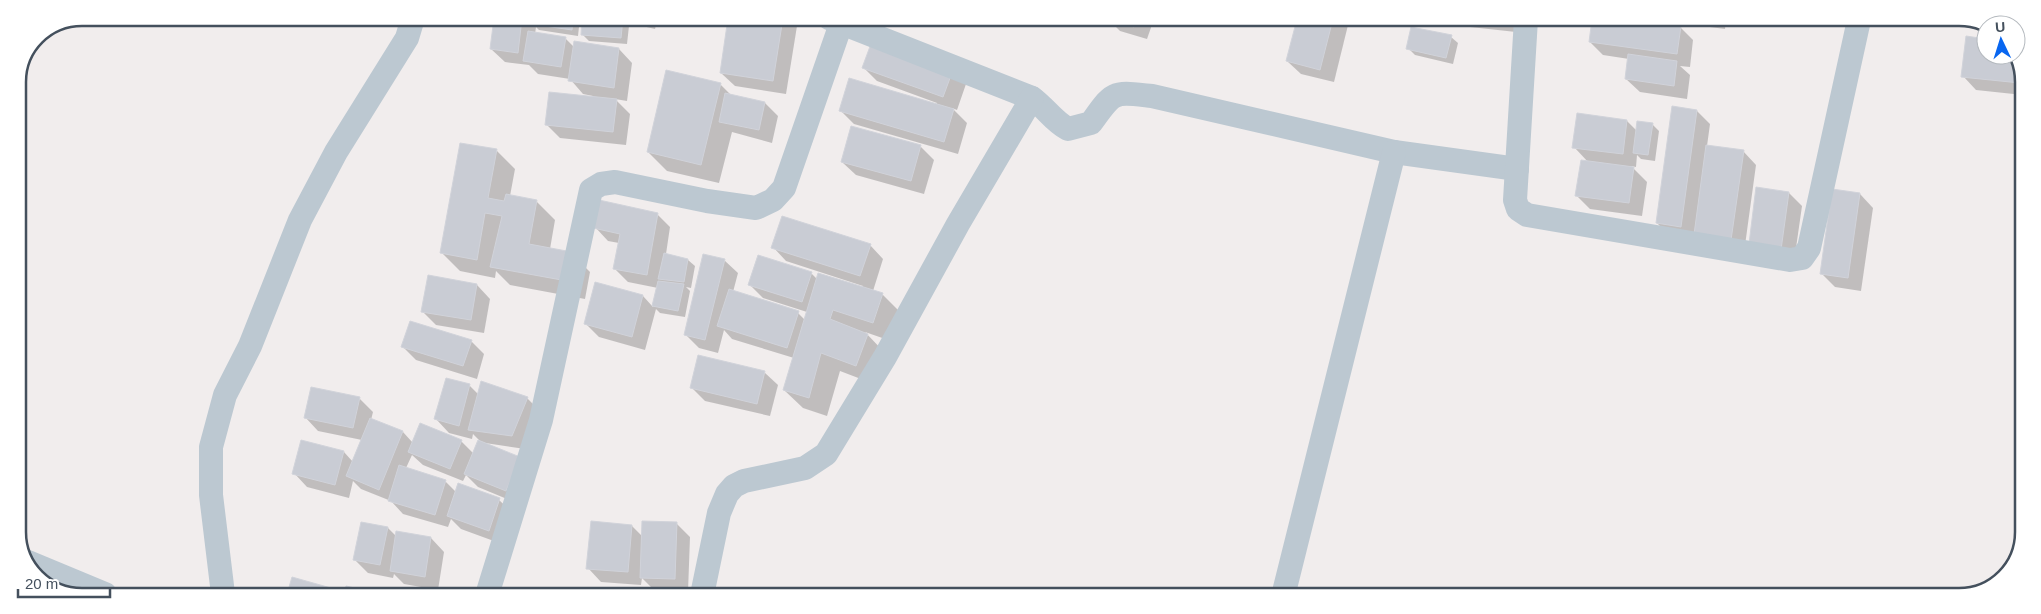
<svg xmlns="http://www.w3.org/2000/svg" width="2041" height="614" viewBox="0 0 2041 614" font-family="Helvetica,sans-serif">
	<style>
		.shadow { fill: #0003 }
		.building { fill: #c9ccd4; stroke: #d1d3da }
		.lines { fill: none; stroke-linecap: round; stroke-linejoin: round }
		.street { stroke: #bcc8d1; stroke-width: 24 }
		.rim { fill: none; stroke: #44505d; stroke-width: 2.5 }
	</style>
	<rect width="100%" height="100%" fill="#f1eded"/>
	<g class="shadow">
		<polygon points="495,18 580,18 578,36 539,30 536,27 535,34 565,38 574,47 575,43 619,49 632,63 627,101 615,99 630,114 626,145 560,138 546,124 592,98 593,96 583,94 570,79 538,74 529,65 505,62 491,49"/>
		<polygon points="584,18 658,18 655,29 625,22 629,26 627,44 589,41 582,34"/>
		<polygon points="729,18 789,18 797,26 786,94 735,86 721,73"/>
		<polygon points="1108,19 1154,19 1147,39 1120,31"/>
		<polygon points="1298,19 1349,21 1334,82 1301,74 1287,61"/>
		<polygon points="1422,19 1517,19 1516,32 1424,22"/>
		<polygon points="1669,19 1693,19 1692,26 1677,24 1693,40 1690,67 1680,66 1690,75 1687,99 1640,92 1626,79 1629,59 1603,55 1590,42 1676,26"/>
		<polygon points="1695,19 1726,19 1725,29 1702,26"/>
		<polygon points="1968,20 1976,20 1986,27 1986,35 1981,34"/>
		<polygon points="1451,37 1458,43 1453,64 1415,55 1408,48"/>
		<polygon points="1986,40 1986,55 2015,55 2023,78 2023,95 1976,90 1963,76"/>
		<polygon points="864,68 952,71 966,84 957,110 952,108 967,123 958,154 854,124 841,111 936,105 937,103 877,81"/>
		<polygon points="720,84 732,96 765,103 778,116 772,143 732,132 719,183 667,171 648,152"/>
		<polygon points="1697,111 1710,124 1707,146 1743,151 1756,165 1743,260 1670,236 1657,223"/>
		<polygon points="1627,121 1637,131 1652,124 1659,131 1655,161 1641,159 1637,155 1636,167 1631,166 1647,182 1642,216 1590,209 1577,196 1589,163 1574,147"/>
		<polygon points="920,146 934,160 924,194 856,175 842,162"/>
		<polygon points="497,151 515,169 510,196 536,201 555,220 550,249 571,253 590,272 585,299 510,285 496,271 495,278 460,271 441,252"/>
		<polygon points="1789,193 1802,206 1793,269 1762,265"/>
		<polygon points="1860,194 1873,208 1861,291 1835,287 1822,274"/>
		<polygon points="657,214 670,227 666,254 688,260 695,266 691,288 686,287 690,291 685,317 660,313 656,309 645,350 599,337 585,323 596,284 643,296 653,307 658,288 628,282 615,269 619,243 608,241 595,227"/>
		<polygon points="870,245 883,259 873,291 882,294 901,313 891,341 865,332 886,354 874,384 840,371 827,416 803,408 784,390 794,358 732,339 724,330 718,353 699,348 685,334 724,260 738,273 733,292 798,313 805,320 807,312 763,298 750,285 811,273 817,279 862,288 863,286 786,261 773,247"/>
		<polygon points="477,285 490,299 484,333 436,325 422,311"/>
		<polygon points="471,341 484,354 477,379 416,360 403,347"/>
		<polygon points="764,372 778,385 770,416 705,401 691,387"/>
		<polygon points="469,385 478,394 527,398 540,411 525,449 485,443 519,458 519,504 478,487 466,475 463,481 423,465 412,455 406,468 445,481 456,492 499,500 513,513 502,544 461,529 451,519 448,527 403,514 391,501 361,489 353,481 349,498 307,487 294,473 344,452 353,462 362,440 318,431 305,417 359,398 373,412 371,420 403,432 413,443 461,441 473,453 483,444 473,434 472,439 449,433 436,419"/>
		<polygon points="362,523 388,528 397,537 431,538 444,552 438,590 404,584 394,574 393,578 368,573 354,559"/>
		<polygon points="676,523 690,537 688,592 655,591 642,578 641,585 601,582 588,568 632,526 643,537"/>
	</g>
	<g class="building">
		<polygon points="494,18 522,18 518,53 490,49"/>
		<polygon points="532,18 573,18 572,30 531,24"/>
		<polygon points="582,18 623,18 621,38 581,35"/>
		<polygon points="728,18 783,18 773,81 720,73"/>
		<polygon points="1109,19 1136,19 1134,27"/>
		<polygon points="1297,19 1333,19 1320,70 1286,61"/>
		<polygon points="1592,19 1635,19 1681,26 1677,54 1589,42"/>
		<polygon points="1411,27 1452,35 1446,58 1406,49"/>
		<polygon points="528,31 566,37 561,67 523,61"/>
		<polygon points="1966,36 1986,39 1986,55 2015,55 2021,72 2020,83 1961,77"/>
		<polygon points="574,41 619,48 614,88 568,81"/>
		<polygon points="872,41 953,70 943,97 862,68"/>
		<polygon points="1628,54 1677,61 1674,86 1625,79"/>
		<polygon points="666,70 721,83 701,165 647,152"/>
		<polygon points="849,78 954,109 944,142 839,111"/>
		<polygon points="549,92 617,99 613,132 545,125"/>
		<polygon points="725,93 765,102 759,130 719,122"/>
		<polygon points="1672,106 1697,110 1681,227 1656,223"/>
		<polygon points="1577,113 1627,120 1623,154 1572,148"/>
		<polygon points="1637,121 1653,123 1648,155 1633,153"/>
		<polygon points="851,126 921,145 911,181 841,162"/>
		<polygon points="460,143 497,149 488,198 504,201 506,194 537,200 529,244 572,252 567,281 490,267 502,216 485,213 477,260 440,253"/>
		<polygon points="1706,145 1744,150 1730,247 1693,242"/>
		<polygon points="1581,160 1634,167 1629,203 1575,196"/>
		<polygon points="1756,187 1789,192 1780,257 1748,252"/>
		<polygon points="1832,189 1860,193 1848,278 1820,274"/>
		<polygon points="599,200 658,213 647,275 613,269 620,234 593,228"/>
		<polygon points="782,216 871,244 860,276 771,248"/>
		<polygon points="664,253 688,259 684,282 658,279"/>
		<polygon points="703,254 725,259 705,340 684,335"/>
		<polygon points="758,255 812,272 802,302 748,285"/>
		<polygon points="818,273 883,293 873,323 833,310 830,319 868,334 856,366 821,353 809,398 783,390"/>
		<polygon points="428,275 477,284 471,320 421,312"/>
		<polygon points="658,281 684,284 678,311 652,306"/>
		<polygon points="595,282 643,295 632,337 584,324"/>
		<polygon points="729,289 799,311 787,348 717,326"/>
		<polygon points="410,321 472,340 463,366 401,347"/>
		<polygon points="698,355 765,371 757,404 690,388"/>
		<polygon points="446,378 470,384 459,426 434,419"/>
		<polygon points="481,381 528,397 512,436 468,430"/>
		<polygon points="311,387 360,397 353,428 304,418"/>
		<polygon points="370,418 403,431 379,490 346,476"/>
		<polygon points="420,423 462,440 450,469 408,452"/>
		<polygon points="301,440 344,451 335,485 292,474"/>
		<polygon points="478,440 520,457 506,491 464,474"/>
		<polygon points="399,465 446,480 435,515 388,501"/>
		<polygon points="458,483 500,498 489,531 447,516"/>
		<polygon points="591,521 632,525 628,572 586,569"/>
		<polygon points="642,521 677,522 675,579 640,578"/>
		<polygon points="361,522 388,527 380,565 353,560"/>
		<polygon points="396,531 431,537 425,577 390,571"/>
		<polygon points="292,577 338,590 337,595 287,594"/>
		<polygon points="346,586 381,594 381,595 344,595"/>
	</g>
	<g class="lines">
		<g class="street">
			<path d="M829,18l203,80c13,9 21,23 36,31l23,-6c23,-33 22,-31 61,-27l242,56 123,17"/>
			<polyline points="1526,19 1515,200 1518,209 1527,215 1790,260 1802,258 1809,248 1859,20"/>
			<polyline points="28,562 105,594"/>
			<polyline points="223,594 211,495 211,447 225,395 250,346 300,220 336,152 407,38 413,18"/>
			<polyline points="487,595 541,420 591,190 601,184 615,182 707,201 756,208 773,200 784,188 843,18"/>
			<polyline points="702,595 719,513 727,494 734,486 744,481 805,468 826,454 885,357 958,224 1032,98"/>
			<polyline points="1283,596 1394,152"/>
		</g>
	</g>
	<path d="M0 0H2041V614H0ZM82 26H1959A56 56 0 0 1 2015 82V532A56 56 0 0 1 1959 588H82A56 56 0 0 1 26 532V82A56 56 0 0 1 82 26Z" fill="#fff" fill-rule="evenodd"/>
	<path class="rim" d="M82 26H1959A56 56 0 0 1 2015 82V532A56 56 0 0 1 1959 588H82A56 56 0 0 1 26 532V82A56 56 0 0 1 82 26Z"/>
	<g transform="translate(2001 40) rotate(356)"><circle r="24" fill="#ffffff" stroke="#b4b9be"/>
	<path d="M0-4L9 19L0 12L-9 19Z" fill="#0866f0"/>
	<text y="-8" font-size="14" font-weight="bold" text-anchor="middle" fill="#44505d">U</text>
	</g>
	<path d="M18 589v8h92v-8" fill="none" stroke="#44505d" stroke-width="2.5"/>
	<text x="25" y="589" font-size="15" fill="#44505d" stroke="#ffffff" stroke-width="4" paint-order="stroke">20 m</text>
</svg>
